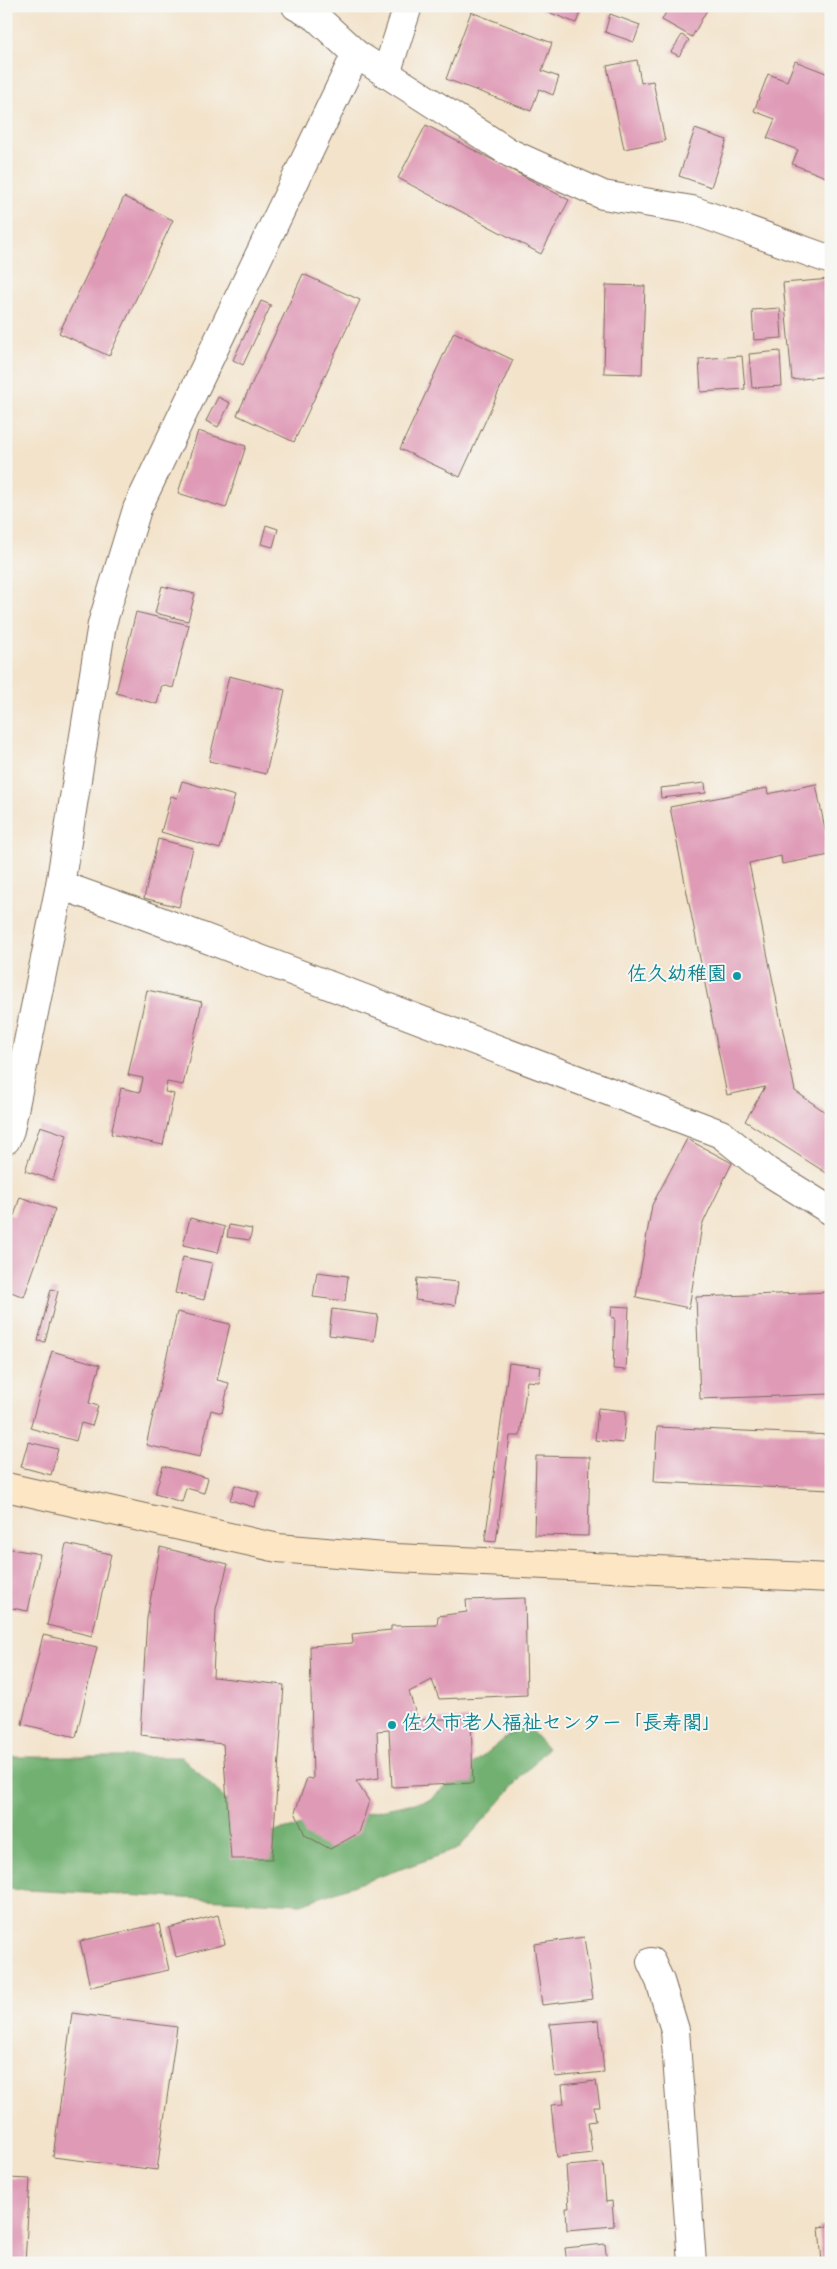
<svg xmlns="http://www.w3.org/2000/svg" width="837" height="2269" viewBox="0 0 837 2269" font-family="Dekko,'Klee One',sans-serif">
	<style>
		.forest { fill: #71b071; stroke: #566d48 }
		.building { fill: #df9ab6 }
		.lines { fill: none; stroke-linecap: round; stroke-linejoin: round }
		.street-casing { stroke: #7b6b5b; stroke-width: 30 }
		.secondary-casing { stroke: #7b6b5b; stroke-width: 30 }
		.street { stroke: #fff; stroke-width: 28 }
		.secondary { stroke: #fce6c4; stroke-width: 28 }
		.culture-dot { fill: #0f9aa8; stroke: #f6f6f2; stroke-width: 2 }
		.labels { text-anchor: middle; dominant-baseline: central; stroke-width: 4; stroke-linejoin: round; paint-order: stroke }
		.culture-label { font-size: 20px; font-weight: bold; fill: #0d838f; stroke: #f6f6f2; text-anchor: end }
	</style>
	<rect width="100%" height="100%" fill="#f6f6f2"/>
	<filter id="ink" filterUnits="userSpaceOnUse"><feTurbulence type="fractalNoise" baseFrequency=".02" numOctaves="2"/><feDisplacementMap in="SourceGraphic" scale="10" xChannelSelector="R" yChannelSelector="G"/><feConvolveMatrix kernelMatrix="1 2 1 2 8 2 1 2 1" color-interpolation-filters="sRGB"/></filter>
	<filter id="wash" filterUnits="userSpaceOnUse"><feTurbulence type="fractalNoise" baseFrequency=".0096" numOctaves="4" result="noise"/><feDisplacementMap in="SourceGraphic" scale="20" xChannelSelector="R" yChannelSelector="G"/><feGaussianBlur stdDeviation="1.12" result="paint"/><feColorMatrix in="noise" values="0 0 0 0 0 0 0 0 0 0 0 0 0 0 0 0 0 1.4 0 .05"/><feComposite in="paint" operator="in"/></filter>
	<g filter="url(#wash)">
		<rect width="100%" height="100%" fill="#f3e3cb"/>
		<polygon class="forest" points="524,1723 547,1748 458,1849 301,1904 6,1889 6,1757 182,1757 262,1834 429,1800"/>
		<g id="blocks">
			<g class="building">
				<polygon points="533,6 583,6 576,23"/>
				<polygon points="669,6 709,6 692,37 662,20"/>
				<polygon points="471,12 552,43 542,71 559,77 553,95 539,89 531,111 446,79"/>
				<polygon points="610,14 640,25 634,42 605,32"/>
				<polygon points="682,35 689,40 679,56 671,52"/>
				<polygon points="637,60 641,83 653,81 665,141 624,149 607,66"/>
				<polygon points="795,61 831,75 831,179 792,164 798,150 767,138 775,119 754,111 768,74 787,81"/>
				<polygon points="426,125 569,200 541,254 398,178"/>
				<polygon points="695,129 727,140 711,187 679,176"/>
				<polygon points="124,197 173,220 109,356 59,333"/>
				<polygon points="303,274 360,300 294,442 237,415"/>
				<polygon points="831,279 831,376 792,380 783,283"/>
				<polygon points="606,285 645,286 642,374 604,373"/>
				<polygon points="261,301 271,305 243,365 233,360"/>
				<polygon points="780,308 782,338 754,340 752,310"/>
				<polygon points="454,332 513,360 460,477 400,449"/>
				<polygon points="780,351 782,386 752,388 749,354"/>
				<polygon points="742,356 745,389 701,392 699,359"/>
				<polygon points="218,397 230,403 218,427 206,421"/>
				<polygon points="198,431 246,446 226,508 178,493"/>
				<polygon points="266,525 278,529 273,547 261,544"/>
				<polygon points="162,586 195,594 188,621 155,613"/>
				<polygon points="136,612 189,625 173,688 162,685 157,704 116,693"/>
				<polygon points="229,676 285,690 266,774 209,761"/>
				<polygon points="182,781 235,796 220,849 161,832 171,796 177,798"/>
				<polygon points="705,783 706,793 661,798 660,788"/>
				<polygon points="816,784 830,855 782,864 781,856 749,863 795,1091 831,1116 831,1176 745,1121 765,1087 727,1095 670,807 767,788 768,794"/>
				<polygon points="158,839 193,848 179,907 144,898"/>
				<polygon points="147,990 202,1002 183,1085 167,1082 165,1092 174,1094 163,1145 111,1134 121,1088 140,1092 143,1078 128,1075"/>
				<polygon points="40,1126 67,1135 53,1180 25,1171"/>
				<polygon points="687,1139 732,1163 702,1225 689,1308 636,1297 652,1205"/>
				<polygon points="20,1197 55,1209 24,1297 6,1290 6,1213 14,1216"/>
				<polygon points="190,1218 225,1227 218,1253 183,1245"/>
				<polygon points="229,1225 252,1229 250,1240 227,1237"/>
				<polygon points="183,1257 212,1263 204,1300 175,1293"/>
				<polygon points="317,1272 348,1276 345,1301 313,1297"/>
				<polygon points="417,1278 458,1282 455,1305 415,1300"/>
				<polygon points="51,1289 58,1291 45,1342 38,1341"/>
				<polygon points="831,1292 831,1394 700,1399 696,1297"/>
				<polygon points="612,1306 629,1307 626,1370 613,1369 615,1318 611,1317"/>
				<polygon points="332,1309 378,1315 374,1341 329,1335"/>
				<polygon points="177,1312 230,1324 217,1380 229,1383 222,1413 211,1410 200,1457 146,1445"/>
				<polygon points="52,1351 100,1365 89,1403 98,1406 92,1426 81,1423 76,1441 30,1428"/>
				<polygon points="509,1363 541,1367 539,1382 527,1381 520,1436 510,1436 496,1542 485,1541"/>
				<polygon points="598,1408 626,1411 623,1443 595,1440"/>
				<polygon points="657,1427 831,1435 831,1490 654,1482"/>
				<polygon points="28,1442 58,1449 51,1475 21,1467"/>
				<polygon points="536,1456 590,1457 588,1536 534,1535"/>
				<polygon points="163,1466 208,1478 204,1493 186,1488 182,1502 155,1494"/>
				<polygon points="235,1485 259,1492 254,1507 230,1500"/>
				<polygon points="66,1544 111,1554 92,1636 47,1625"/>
				<polygon points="160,1547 228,1564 216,1609 213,1677 284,1685 272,1859 231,1859 223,1744 140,1735 147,1618"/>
				<polygon points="6,1548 40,1554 28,1611 6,1607"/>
				<polygon points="525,1598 527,1695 439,1699 432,1680 409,1692 418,1720 471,1718 473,1783 392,1787 389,1730 377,1731 379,1778 356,1781 369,1801 359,1833 330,1849 305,1835 295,1812 307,1778 313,1779 310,1646 353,1643 352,1634 391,1630 391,1626 437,1625 438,1616 467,1612 466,1600"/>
				<polygon points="43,1635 97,1647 76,1737 22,1724"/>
				<polygon points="218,1915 225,1944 176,1957 169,1928"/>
				<polygon points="159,1924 169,1970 90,1987 80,1941"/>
				<polygon points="584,1937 593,1999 542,2005 534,1944"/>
				<polygon points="72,2013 177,2027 157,2170 53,2157"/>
				<polygon points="599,2020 604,2072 555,2077 550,2024"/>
				<polygon points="596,2081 600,2107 594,2107 596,2121 588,2122 592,2153 557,2157 551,2105 564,2104 562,2085"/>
				<polygon points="603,2163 606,2202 612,2201 614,2226 567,2230 566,2208 569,2208 566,2166"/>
				<polygon points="6,2178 30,2179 25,2263 6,2263"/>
				<polygon points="828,2222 831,2222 831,2263 822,2263 819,2227 828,2226"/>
				<polygon points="605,2244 607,2263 567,2263 565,2248"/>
			</g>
		</g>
	</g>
	<g filter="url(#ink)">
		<use href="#blocks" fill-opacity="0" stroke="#7b6b5b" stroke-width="1"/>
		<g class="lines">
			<g class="street-casing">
				<g id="street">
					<polyline points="296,6 316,17 356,54 510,153 603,195 692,210 831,260"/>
					<polyline points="356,54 137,509 102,624 60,885 144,915 721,1134 767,1171 831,1211"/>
					<polyline points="386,74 408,6"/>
					<polyline points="6,1140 10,1130 60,885"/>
					<polyline points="651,1962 660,1981 675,2030 692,2263"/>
				</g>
			</g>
			<g class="secondary-casing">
				<polyline id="secondary" points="6,1487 278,1548 396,1558 831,1578"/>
			</g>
			<use href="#street" class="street"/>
			<use href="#secondary" class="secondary"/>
		</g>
	</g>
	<g class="culture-dot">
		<circle cx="737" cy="976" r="5"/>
		<circle cx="392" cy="1725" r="5"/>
	</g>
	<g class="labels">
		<g class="culture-label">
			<text x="727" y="976">佐久幼稚園</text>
			<text x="402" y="1725" text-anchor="start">佐久市老人福祉センター「長寿閣」</text>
		</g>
	</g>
	<rect width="837" height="2269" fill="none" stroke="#f6f6f2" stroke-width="25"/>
</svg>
